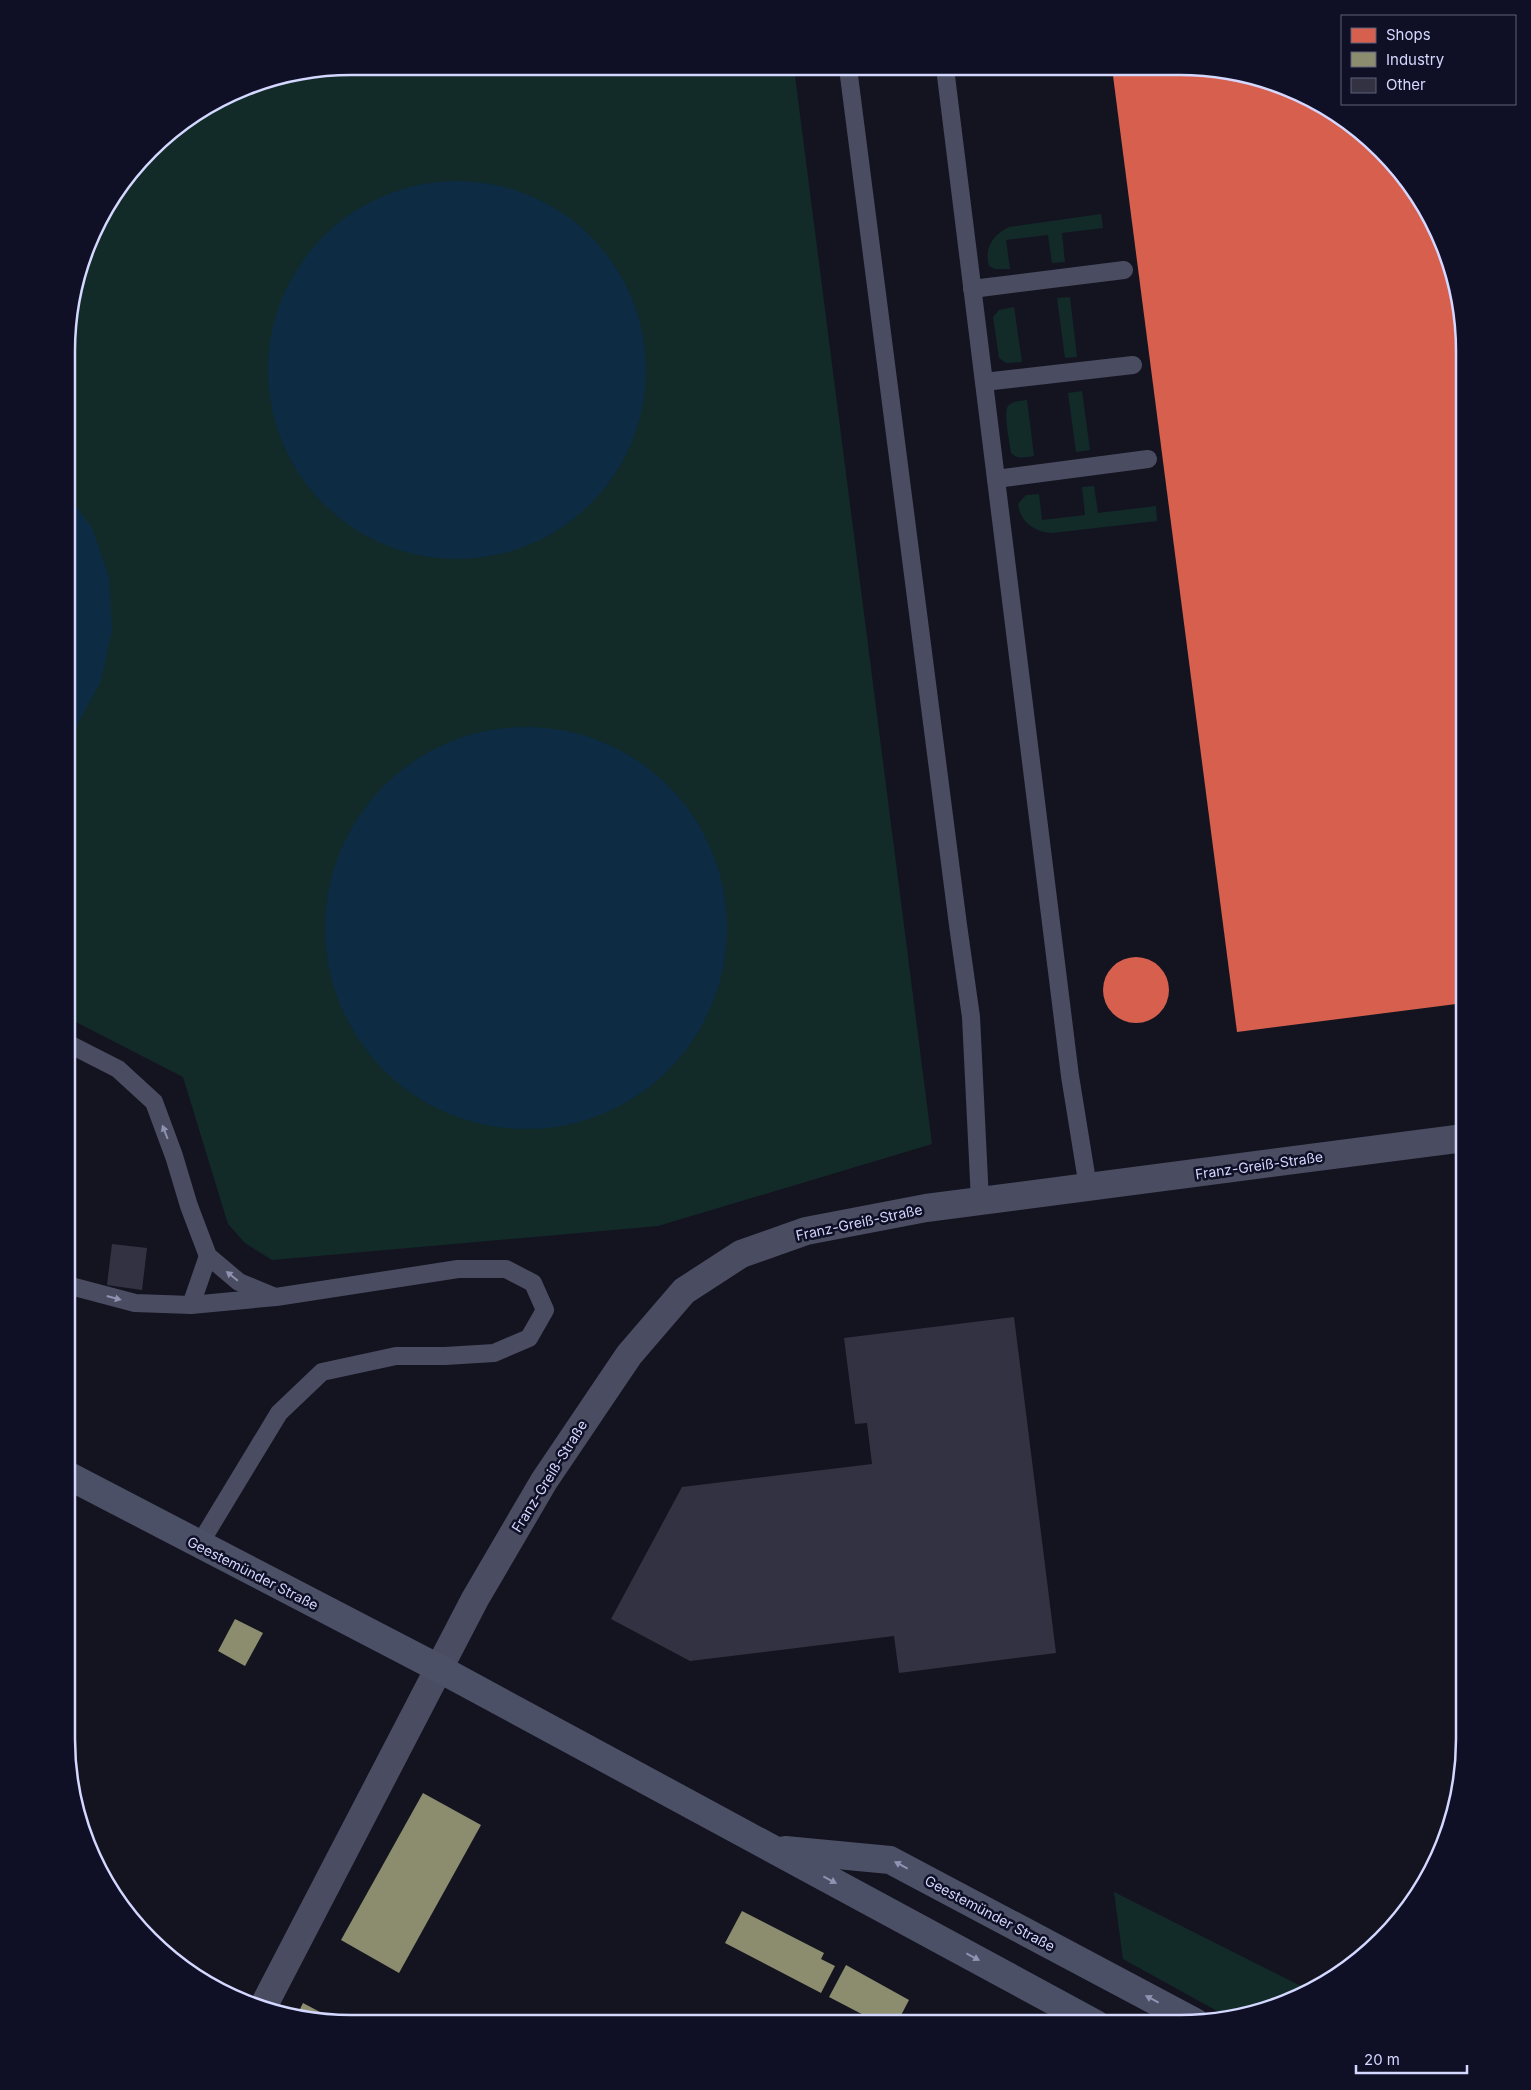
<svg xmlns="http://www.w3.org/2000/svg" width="1531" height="2090" viewBox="0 0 1531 2090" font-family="Inter,sans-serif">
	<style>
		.green { fill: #122b28 }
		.water { fill: #0d2b43 }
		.shops { fill: #d6604d }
		.industry { fill: #8c8c6e }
		.building { fill: #323242 }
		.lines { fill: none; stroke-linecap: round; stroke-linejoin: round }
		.lane { stroke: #4a4d61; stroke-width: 18 }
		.street { stroke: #4a4d61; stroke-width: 28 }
		.secondary { stroke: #4c5067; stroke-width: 28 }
		.oneway { fill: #8f92b0 }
		.oneway2 { fill: #9094b3 }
		.labels { text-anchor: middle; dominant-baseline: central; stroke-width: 5; stroke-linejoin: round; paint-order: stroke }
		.street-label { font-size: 14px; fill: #d4d7ff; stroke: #0f1025 }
		.rim { fill: none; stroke: #d4d7ff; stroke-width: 2.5 }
	</style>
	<rect width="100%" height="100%" fill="#141420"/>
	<g class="green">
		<polygon points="351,66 794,68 932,1144 658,1226 272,1260 245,1243 228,1224 183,1077 68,1018 69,314 104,209 164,137 259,81"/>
		<path d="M1101,214l2,14 -41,5 3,29 -13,1 -4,-28 -42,5 4,29h-15l-6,-3c-5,-19 4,-31 20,-39z"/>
		<polygon points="1070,297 1077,357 1065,358 1057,298"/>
		<polygon points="1014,307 1022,362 1006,363 999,358 993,317 999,310"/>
		<polygon points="1082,391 1090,450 1076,452 1068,393"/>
		<path d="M1027,400l7,56c-9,1 -16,4 -23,-3 -1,-10 -8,-40 -3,-47 4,-5 13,-5 19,-6z"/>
		<path d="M1094,486l4,27 58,-7 1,15 -105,12c-17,-1 -32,-11 -34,-29l8,-9 13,-1 3,26 43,-5 -3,-28z"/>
		<polygon points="1114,1892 1311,1991 1253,2014 1228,2017 1123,1959"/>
	</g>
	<g class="water">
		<circle cx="457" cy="370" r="189"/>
		<polygon points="68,495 92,528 109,577 112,630 101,681 76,727 68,735"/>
		<circle cx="526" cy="928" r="201"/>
	</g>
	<g class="shops">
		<polygon points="1112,68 1217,69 1289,88 1338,114 1394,163 1435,225 1455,278 1465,351 1464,1003 1237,1032"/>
		<circle cx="1136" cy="990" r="33"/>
	</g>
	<g class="industry">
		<polygon points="235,1619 263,1633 245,1666 218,1651"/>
		<polygon points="423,1793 481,1825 399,1973 341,1940"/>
		<polygon points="742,1911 824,1953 821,1959 835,1966 821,1993 725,1943"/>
		<polygon points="846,1965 909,2000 897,2023 879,2023 829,1997"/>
		<polygon points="303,2003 337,2021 314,2021 296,2017"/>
	</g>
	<g class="building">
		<polygon points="112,1244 147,1248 142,1290 107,1285"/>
		<polygon points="1014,1317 1056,1653 899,1673 894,1636 690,1661 611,1619 682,1487 872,1464 867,1423 855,1424 844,1338"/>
	</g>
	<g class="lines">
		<g class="lane">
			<polyline points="848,68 958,925 971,1017 980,1201"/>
			<polyline points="945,68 1070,1076 1088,1187"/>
			<polyline points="972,289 1124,270"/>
			<polyline points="984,382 1133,365"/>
			<polyline points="996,479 1148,459"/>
			<polyline points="67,1043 118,1069 154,1102 174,1156 189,1206 208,1256 239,1282 273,1296"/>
			<polyline points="67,1285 135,1303 191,1305 276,1297 458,1269 506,1269 533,1283 545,1310 529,1338 494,1353 445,1356 396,1356 322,1372 279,1413 199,1545"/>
			<polyline points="191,1305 208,1256"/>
		</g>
		<polyline class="street" points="262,2009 475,1599 544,1481 629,1355 684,1291 741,1254 806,1231 926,1208 1464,1138"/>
		<g class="secondary">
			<polyline points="67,1475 440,1669 1096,2024"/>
			<polyline points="785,1850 890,1860 1195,2022"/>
		</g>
	</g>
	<defs><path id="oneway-solid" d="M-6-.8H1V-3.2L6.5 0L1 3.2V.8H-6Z" transform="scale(1.25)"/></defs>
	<g class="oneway">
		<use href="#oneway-solid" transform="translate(165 1132) rotate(-111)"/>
		<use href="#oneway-solid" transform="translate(232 1276) rotate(-141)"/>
		<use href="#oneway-solid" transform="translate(114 1298) rotate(15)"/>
	</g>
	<g class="oneway2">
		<use href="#oneway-solid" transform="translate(901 1865) rotate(-152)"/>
		<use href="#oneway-solid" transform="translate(830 1880) rotate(28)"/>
		<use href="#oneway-solid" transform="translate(973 1957) rotate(28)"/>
		<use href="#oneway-solid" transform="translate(1152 1999) rotate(-152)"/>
	</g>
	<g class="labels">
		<g class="street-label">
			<text transform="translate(1259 1165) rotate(-8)">Franz-Greiß-Straße</text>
			<text transform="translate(859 1222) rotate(-12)">Franz-Greiß-Straße</text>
			<text transform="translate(549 1476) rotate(-58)">Franz-Greiß-Straße</text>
			<text transform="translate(253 1573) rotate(27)">Geestemünder Straße</text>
			<text transform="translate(990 1913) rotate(28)">Geestemünder Straße</text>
		</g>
	</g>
	<path d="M0 0H1531V2090H0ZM351 75H1180A276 276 0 0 1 1456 351V1739A276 276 0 0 1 1180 2015H351A276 276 0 0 1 75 1739V351A276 276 0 0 1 351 75Z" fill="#0f1025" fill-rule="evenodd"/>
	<path class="rim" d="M351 75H1180A276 276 0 0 1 1456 351V1739A276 276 0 0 1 1180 2015H351A276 276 0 0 1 75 1739V351A276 276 0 0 1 351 75Z"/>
	<rect x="1341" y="15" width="175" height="90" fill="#0f1025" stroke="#5e607c"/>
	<rect x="1351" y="28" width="25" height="15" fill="#d6604d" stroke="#5e607c"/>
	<text x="1386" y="40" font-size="15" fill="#d4d7ff">Shops</text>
	<rect x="1351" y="52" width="25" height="15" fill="#8c8c6e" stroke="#5e607c"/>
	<text x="1386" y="65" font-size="15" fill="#d4d7ff">Industry</text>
	<rect x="1351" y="78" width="25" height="15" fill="#323242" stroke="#5e607c"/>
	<text x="1386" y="90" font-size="15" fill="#d4d7ff">Other</text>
	<path d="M1356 2065v8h111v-8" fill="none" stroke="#d4d7ff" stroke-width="2.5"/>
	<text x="1364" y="2065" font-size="15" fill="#d4d7ff" stroke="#0f1025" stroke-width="4" paint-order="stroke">20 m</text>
</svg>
